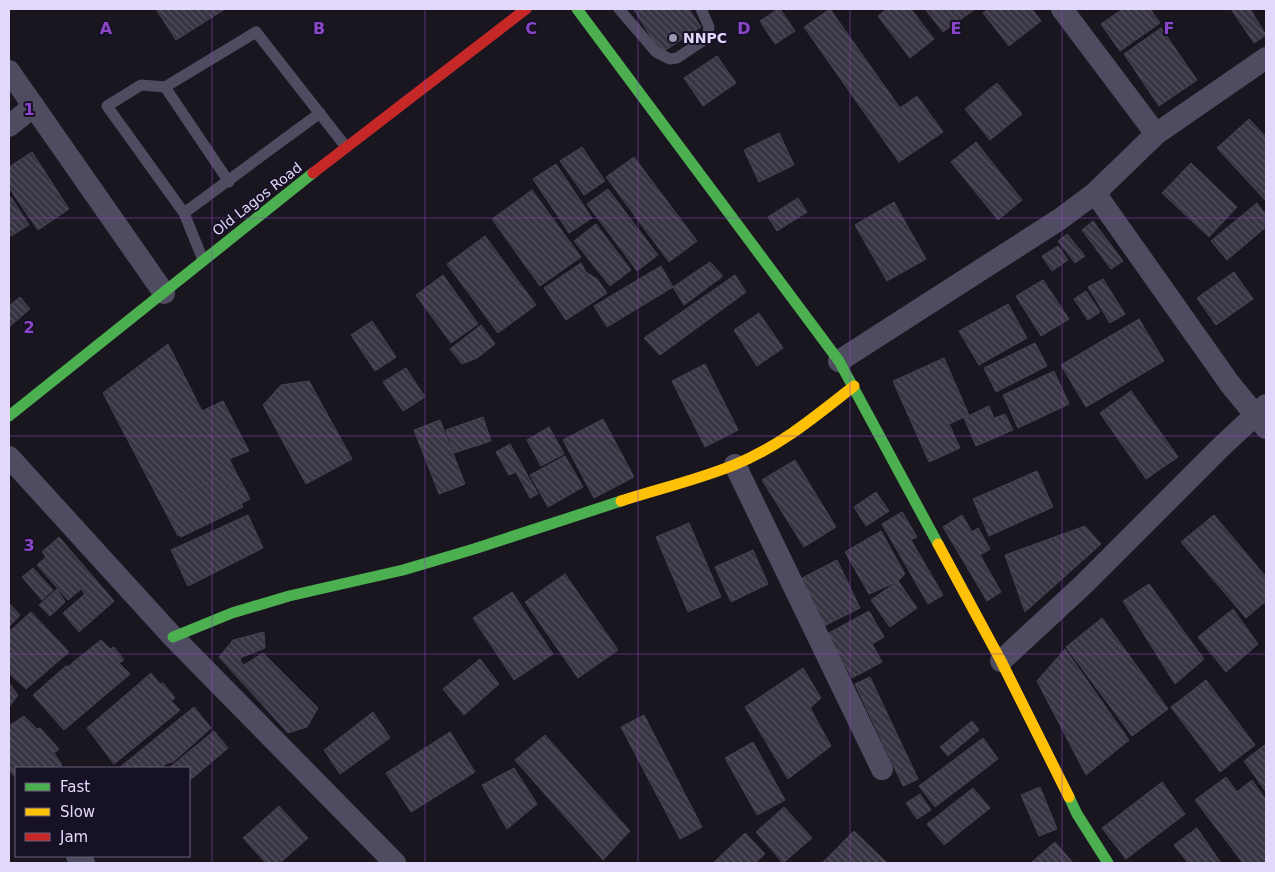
<svg xmlns="http://www.w3.org/2000/svg" width="1275" height="872" viewBox="0 0 1275 872" font-family="'DejaVu Sans',sans-serif">
	<style>
		.building { fill: url(#building-back-hatch); stroke: #474153 }
		.lines { fill: none; stroke-linecap: round; stroke-linejoin: round }
		.lane { stroke: #4f4c61; stroke-width: 11 }
		.street { stroke: #4f4c61; stroke-width: 22 }
		.fast { stroke: #4caf50; stroke-width: 11 }
		.slow { stroke: #ffc107; stroke-width: 11 }
		.jam { stroke: #c62828; stroke-width: 11 }
		.grid { fill: none; stroke: #8a46c8; stroke-width: 1; stroke-opacity: 0.55 }
		.poi-dot { fill: #9b94af; stroke: #171125; stroke-width: 2 }
		.labels { text-anchor: middle; dominant-baseline: central; stroke-width: 4; stroke-linejoin: round; paint-order: stroke }
		.poi-label { font-size: 14px; font-weight: bold; fill: #e1d8fc; stroke: #171125; text-anchor: start }
		.street-label { font-size: 14px; fill: #e1d8fc; stroke: #171125 }
		.grid-label { font-size: 16px; text-anchor: middle; font-weight: bold; fill: #8a46c8; stroke: #171125; stroke-width: 4; stroke-linejoin: round; paint-order: stroke }
	</style>
	<defs>
		<pattern id="building-back-hatch" width="6" height="6" patternUnits="userSpaceOnUse" patternTransform="scale(1.25)"><rect width="6" height="6" fill="#383442"/><path d="M-1 5l2 2M0 0l6 6M5-1l2 2" fill="none" stroke="#54515e"/></pattern>
	</defs>
	<rect width="100%" height="100%" fill="#191620"/>
	<g class="building">
		<polygon points="156,9 225,9 176,40"/>
		<polygon points="636,9 689,9 701,27 661,53 634,10"/>
		<polygon points="778,9 780,9 795,31 775,44 760,21"/>
		<polygon points="830,9 900,108 917,96 943,132 899,162 804,27"/>
		<polygon points="887,9 911,9 934,39 910,58 878,16"/>
		<polygon points="925,9 975,9 943,32"/>
		<polygon points="989,9 1032,9 1041,21 1009,46 983,13"/>
		<polygon points="1123,9 1150,9 1160,23 1120,51 1101,24"/>
		<polygon points="1231,9 1250,9 1266,35 1254,43"/>
		<polygon points="1161,28 1197,80 1159,106 1124,54"/>
		<polygon points="717,56 736,83 703,106 684,78"/>
		<polygon points="997,83 1022,114 990,140 965,109"/>
		<polygon points="1249,119 1266,137 1266,201 1217,148"/>
		<polygon points="779,133 794,165 759,182 744,150"/>
		<polygon points="976,142 1022,200 998,220 951,162"/>
		<polygon points="582,147 605,181 584,195 560,161"/>
		<polygon points="32,152 69,209 38,230 9,188 9,167"/>
		<polygon points="634,157 697,241 669,262 606,177"/>
		<polygon points="1191,163 1237,207 1209,237 1162,193"/>
		<polygon points="556,164 592,218 569,233 533,179"/>
		<polygon points="608,189 658,255 637,271 587,204"/>
		<polygon points="532,190 581,257 540,286 492,219"/>
		<polygon points="11,197 29,225 11,236 9,232 9,198"/>
		<polygon points="798,198 807,212 777,231 768,217"/>
		<polygon points="894,202 926,259 887,281 855,225"/>
		<polygon points="1257,203 1266,215 1266,227 1227,260 1211,241"/>
		<polygon points="1093,221 1123,261 1111,269 1082,230"/>
		<polygon points="596,224 631,270 610,286 574,241"/>
		<polygon points="1067,234 1085,256 1075,263 1058,241"/>
		<polygon points="485,236 536,305 498,333 447,264"/>
		<polygon points="1058,246 1068,260 1052,271 1042,256"/>
		<polygon points="710,262 723,276 684,305 673,287"/>
		<polygon points="581,263 586,272 597,279 607,293 566,320 544,288"/>
		<polygon points="661,266 673,287 607,327 594,306"/>
		<polygon points="1234,272 1253,299 1216,325 1197,298"/>
		<polygon points="443,275 478,324 451,343 416,295"/>
		<polygon points="735,275 746,292 660,355 644,338"/>
		<polygon points="1103,279 1125,314 1110,323 1088,287"/>
		<polygon points="1043,280 1069,319 1041,336 1016,296"/>
		<polygon points="1086,291 1100,312 1088,320 1074,299"/>
		<polygon points="20,297 30,309 9,327 9,306"/>
		<polygon points="1008,304 1027,338 979,365 959,331"/>
		<polygon points="759,313 783,348 757,366 734,330"/>
		<polygon points="1139,319 1164,361 1086,407 1061,365"/>
		<polygon points="372,321 396,357 375,371 351,335"/>
		<polygon points="481,325 495,344 477,358 462,364 450,349"/>
		<polygon points="1035,343 1047,366 996,392 984,368"/>
		<polygon points="168,344 202,411 223,401 249,451 229,459 250,499 178,536 103,393"/>
		<polygon points="944,358 969,415 949,424 960,448 929,462 893,381"/>
		<polygon points="705,364 738,430 705,447 672,381"/>
		<polygon points="406,368 425,397 403,411 383,382"/>
		<polygon points="1054,371 1069,404 1018,428 1003,395"/>
		<polygon points="309,381 352,459 306,484 263,405 281,385"/>
		<polygon points="1131,391 1178,457 1146,479 1100,413"/>
		<polygon points="989,406 994,418 1005,414 1013,430 976,446 964,418"/>
		<polygon points="483,417 491,441 454,453 446,430"/>
		<polygon points="603,419 634,477 594,498 563,440"/>
		<polygon points="440,420 465,484 439,494 414,430"/>
		<polygon points="549,427 564,454 541,466 527,440"/>
		<polygon points="510,444 538,494 530,498 516,472 509,475 496,452"/>
		<polygon points="565,456 583,487 548,507 530,475"/>
		<polygon points="795,460 836,527 804,547 762,480"/>
		<polygon points="1037,471 1053,507 989,536 973,499"/>
		<polygon points="226,473 243,507 181,537 166,502"/>
		<polygon points="876,492 889,511 866,526 854,507"/>
		<polygon points="902,512 917,537 911,540 943,595 928,604 882,524"/>
		<polygon points="248,515 263,548 188,586 171,550"/>
		<polygon points="962,515 972,532 978,528 990,549 980,555 1001,592 987,601 943,527"/>
		<polygon points="1214,515 1266,577 1266,601 1246,618 1181,542"/>
		<polygon points="689,523 721,597 688,612 656,537"/>
		<polygon points="1085,526 1101,544 1025,612 1005,555"/>
		<polygon points="881,531 905,574 898,581 869,594 845,552"/>
		<polygon points="59,537 114,601 79,632 63,613 85,594 81,589 68,600 37,565 46,557 42,552"/>
		<polygon points="753,550 768,584 731,602 715,567"/>
		<polygon points="837,560 860,608 824,626 800,579"/>
		<polygon points="33,568 53,590 42,600 22,577"/>
		<polygon points="565,574 618,650 578,678 525,602"/>
		<polygon points="898,581 917,608 890,627 871,600"/>
		<polygon points="1149,584 1204,659 1175,684 1123,601"/>
		<polygon points="57,589 65,602 50,616 39,605"/>
		<polygon points="512,592 553,654 514,680 473,618"/>
		<polygon points="9,603 20,615 9,627"/>
		<polygon points="1233,609 1258,644 1226,672 1198,637"/>
		<polygon points="869,611 884,637 872,644 882,662 852,678 827,634"/>
		<polygon points="31,612 69,652 26,689 9,673 9,628 11,630"/>
		<polygon points="1102,618 1168,709 1132,736 1066,647"/>
		<polygon points="264,632 265,648 240,658 241,662 244,665 263,653 318,708 307,727 288,733 219,657 233,640"/>
		<polygon points="101,640 110,649 114,647 124,660 119,663 130,674 64,730 33,695 66,666 70,666 72,663"/>
		<polygon points="1065,649 1129,740 1086,775 1037,681"/>
		<polygon points="480,659 499,684 464,715 443,689"/>
		<polygon points="803,668 821,698 810,708 831,746 788,779 745,707"/>
		<polygon points="151,673 160,684 163,683 175,698 171,701 180,710 114,764 87,728"/>
		<polygon points="870,677 918,779 903,786 855,684"/>
		<polygon points="1206,680 1255,745 1220,772 1171,707"/>
		<polygon points="9,683 18,695 9,707"/>
		<polygon points="194,707 211,728 173,762 167,763 161,768 119,768"/>
		<polygon points="373,712 390,738 340,774 324,750"/>
		<polygon points="644,715 702,827 680,839 621,727"/>
		<polygon points="24,716 37,729 40,728 59,749 54,753 62,765 60,768 16,768 16,778 9,770 9,725 12,724"/>
		<polygon points="972,721 979,730 948,756 940,747"/>
		<polygon points="214,731 228,748 189,781 189,768 169,768"/>
		<polygon points="450,732 475,772 411,812 386,773"/>
		<polygon points="545,735 630,831 603,860 515,760"/>
		<polygon points="983,738 998,759 935,807 919,786"/>
		<polygon points="753,742 785,800 757,815 725,758"/>
		<polygon points="1266,744 1266,792 1244,761"/>
		<polygon points="514,768 537,804 507,829 482,785"/>
		<polygon points="1226,777 1237,792 1252,780 1266,800 1266,863 1243,863 1195,800"/>
		<polygon points="1162,782 1185,814 1126,859 1102,828"/>
		<polygon points="1040,787 1057,829 1039,836 1021,795"/>
		<polygon points="973,788 990,808 944,845 927,824"/>
		<polygon points="920,794 931,810 917,819 906,803"/>
		<polygon points="279,806 308,838 280,863 266,863 243,838"/>
		<polygon points="784,807 812,838 783,863 756,832"/>
		<polygon points="1197,828 1221,863 1188,863 1174,845"/>
		<polygon points="854,831 887,863 822,863"/>
		<polygon points="745,833 765,854 755,863 713,863"/>
		<polygon points="1055,842 1073,863 1033,863 1032,862"/>
	</g>
	<g class="lines">
		<g class="lane">
			<polyline points="619,9 656,52 670,59 677,58 707,38 709,27 701,9"/>
			<polyline points="165,87 229,182"/>
			<polyline points="184,213 320,113"/>
			<polyline points="203,260 184,213 107,106 141,85 165,87 256,32 346,147"/>
		</g>
		<g class="street">
			<polyline points="1062,9 1156,134"/>
			<polyline points="9,71 164,293"/>
			<polyline points="9,126 34,106"/>
			<polyline points="1095,193 1230,384 1266,428"/>
			<polyline points="839,361 1060,219 1095,193 1156,134 1266,58"/>
			<polyline points="9,457 173,637 395,863"/>
			<polyline points="735,465 882,769"/>
			<polyline points="1001,661 1083,585 1222,446 1266,405"/>
			<polyline points="77,856 84,863"/>
		</g>
		<g class="fast">
			<polyline points="577,9 839,361 938,544"/>
			<polyline points="9,416 313,173"/>
			<polyline points="173,637 232,613 289,596 403,570 474,549 621,501"/>
			<polyline points="1069,797 1077,814 1108,863"/>
		</g>
		<g class="slow">
			<path d="M621,501c37,-12 76,-21 113,-36 45,-18 82,-49 120,-79"/>
			<polyline points="938,544 1001,661 1069,797"/>
		</g>
		<polyline class="jam" points="313,173 526,9"/>
	</g>
	<path class="grid" d="M212,9v854M425,9v854M638,9v854M850,9v854M1062,9v854M9,218h1257M9,436h1257M9,654h1257"/>
	<circle class="poi-dot" cx="673" cy="38" r="5"/>
	<g class="labels">
		<g class="poi-label">
			<text x="683" y="38">NNPC</text>
		</g>
		<g class="street-label">
			<text transform="translate(257 199) rotate(-38)">Old Lagos Road</text>
		</g>
	</g>
	<g class="grid-label">
		<text x="106" y="34">A</text>
		<text x="319" y="34">B</text>
		<text x="531" y="34">C</text>
		<text x="744" y="34">D</text>
		<text x="956" y="34">E</text>
		<text x="1169" y="34">F</text>
		<text x="29" y="115">1</text>
		<text x="29" y="333">2</text>
		<text x="29" y="551">3</text>
	</g>
	<rect width="1275" height="872" fill="none" stroke="#e1d8fc" stroke-width="20"/>
	<rect x="15" y="767" width="175" height="90" fill="#171125" stroke="#68617b"/>
	<rect x="25" y="783" width="25" height="8" fill="#4caf50" stroke="#68617b"/>
	<text x="60" y="792" font-size="15" fill="#e1d8fc">Fast</text>
	<rect x="25" y="808" width="25" height="8" fill="#ffc107" stroke="#68617b"/>
	<text x="60" y="817" font-size="15" fill="#e1d8fc">Slow</text>
	<rect x="25" y="833" width="25" height="8" fill="#c62828" stroke="#68617b"/>
	<text x="60" y="842" font-size="15" fill="#e1d8fc">Jam</text>
</svg>
